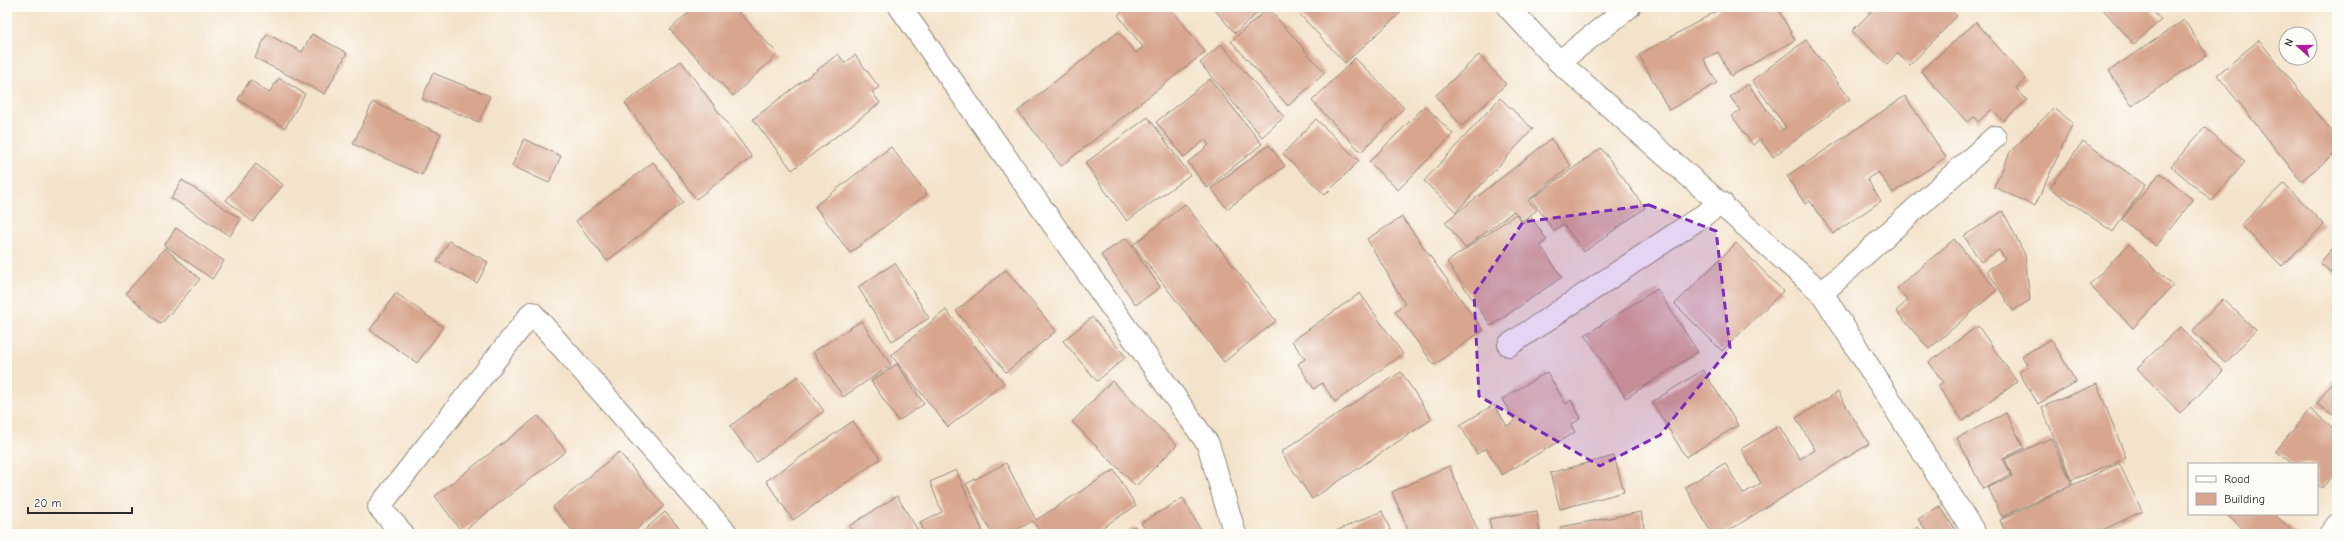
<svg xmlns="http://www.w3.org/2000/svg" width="2344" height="541" viewBox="0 0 2344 541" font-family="'Comic Neue',sans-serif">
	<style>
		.building { fill: #d8a68f }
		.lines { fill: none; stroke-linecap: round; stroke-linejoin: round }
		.minor-casing { stroke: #90877b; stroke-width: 24 }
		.minor { stroke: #fff; stroke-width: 22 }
		.marked { fill: #7b2cbf; fill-opacity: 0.2; stroke: #7b2cbf; stroke-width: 3; stroke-dasharray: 8 5; stroke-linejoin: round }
	</style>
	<rect width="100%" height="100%" fill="#fdfcf7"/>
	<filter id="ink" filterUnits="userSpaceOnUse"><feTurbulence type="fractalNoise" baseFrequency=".025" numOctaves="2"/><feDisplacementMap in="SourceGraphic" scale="8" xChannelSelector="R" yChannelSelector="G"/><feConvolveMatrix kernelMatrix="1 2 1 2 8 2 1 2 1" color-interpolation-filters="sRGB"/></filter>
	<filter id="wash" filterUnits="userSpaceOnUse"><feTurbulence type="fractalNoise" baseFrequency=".012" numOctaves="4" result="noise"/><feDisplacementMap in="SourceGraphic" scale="16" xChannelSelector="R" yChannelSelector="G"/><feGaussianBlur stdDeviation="0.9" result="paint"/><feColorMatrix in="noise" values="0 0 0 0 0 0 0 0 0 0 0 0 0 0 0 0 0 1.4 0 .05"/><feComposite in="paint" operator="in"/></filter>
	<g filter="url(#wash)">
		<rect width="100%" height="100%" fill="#f4e3cb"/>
		<g id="blocks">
			<g class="building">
				<polygon points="694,7 734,7 778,54 733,96 670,30"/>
				<polygon points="1128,7 1170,7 1205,52 1061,166 1018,111 1118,32 1136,53 1143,47 1118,15"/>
				<polygon points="1212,7 1264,7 1235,33"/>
				<polygon points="1293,7 1407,7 1345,63"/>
				<polygon points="1724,7 1777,7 1795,40 1731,76 1718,52 1704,59 1717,83 1669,110 1639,55"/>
				<polygon points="1866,7 1948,7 1957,16 1910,65 1897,53 1887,64 1852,31 1871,12"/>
				<polygon points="2101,7 2149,7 2161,20 2134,44"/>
				<polygon points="1268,8 1325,73 1288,106 1231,41"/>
				<polygon points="2184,20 2207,55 2132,106 2109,71"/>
				<polygon points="1976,22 2026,79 2016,88 2027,100 2003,121 1992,109 1978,122 1974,117 1967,122 1921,71"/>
				<polygon points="267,34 302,52 312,34 347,53 325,94 255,58"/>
				<polygon points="1806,40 1850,99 1773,157 1760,139 1753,145 1732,116 1740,110 1730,97 1748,84 1782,130 1786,127 1752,80"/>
				<polygon points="2259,40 2337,138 2337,152 2301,181 2217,75"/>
				<polygon points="1221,44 1284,117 1262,137 1200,63"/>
				<polygon points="838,54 845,63 855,55 879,87 872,92 880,103 792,170 753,119"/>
				<polygon points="1479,55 1506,84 1462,126 1435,96"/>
				<polygon points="1355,58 1404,108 1361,152 1312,101"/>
				<polygon points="681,61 752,157 696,199 625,103"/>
				<polygon points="433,73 490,96 479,122 422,99"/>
				<polygon points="279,78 305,94 285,128 238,100 250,80 269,93"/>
				<polygon points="1210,79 1262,144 1207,188 1188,162 1209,145 1205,140 1184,157 1156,122"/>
				<polygon points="1905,96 1946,157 1893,193 1878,172 1867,179 1881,201 1833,234 1810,201 1805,204 1787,176"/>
				<polygon points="1500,98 1533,129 1456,212 1424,181"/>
				<polygon points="373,102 441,134 422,175 353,144"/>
				<polygon points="1425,106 1453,134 1398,190 1369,162"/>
				<polygon points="2054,108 2073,123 2035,206 1994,187 2010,152"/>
				<polygon points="1148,117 1190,175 1127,221 1085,163"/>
				<polygon points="1316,119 1359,161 1325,195 1283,154"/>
				<polygon points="2205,127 2245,162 2212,201 2171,166"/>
				<polygon points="524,139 561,156 549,183 512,166"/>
				<polygon points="1551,139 1571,166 1528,200 1537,210 1522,221 1514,211 1465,248 1445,222"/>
				<polygon points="2083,141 2145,185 2113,232 2050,188"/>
				<polygon points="1269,145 1285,166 1227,209 1211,188"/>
				<polygon points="891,147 927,194 850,253 815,206"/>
				<polygon points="1601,148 1645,208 1584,252 1563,224 1554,231 1531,199"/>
				<polygon points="653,162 683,202 607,261 576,221"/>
				<polygon points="256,164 283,185 253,222 226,200"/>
				<polygon points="2160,173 2193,200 2156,246 2122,219"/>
				<polygon points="182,180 241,219 230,236 171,198"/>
				<polygon points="2284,183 2324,225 2282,266 2241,225"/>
				<polygon points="1185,204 1276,321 1224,362 1133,245"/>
				<polygon points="2003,211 2025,255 2030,300 2013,311 1987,270 2005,259 1999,250 1981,262 1964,236"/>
				<polygon points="1516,214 1522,223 1531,217 1547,240 1540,245 1562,277 1491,326 1447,262"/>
				<polygon points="1402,217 1483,330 1434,365 1395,311 1405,304 1367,239"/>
				<polygon points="176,228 224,261 212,279 164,245"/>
				<polygon points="1126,238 1160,287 1136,305 1101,255"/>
				<polygon points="1954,239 1997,290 1929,349 1896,311 1908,300 1897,288"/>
				<polygon points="449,241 488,262 477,283 437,262"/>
				<polygon points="1736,243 1783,291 1722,351 1675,304"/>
				<polygon points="2337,243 2337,277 2320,263"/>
				<polygon points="2129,244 2173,286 2133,328 2089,285"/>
				<polygon points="165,248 200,279 161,324 126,293"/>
				<polygon points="895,263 929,318 892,341 858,287"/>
				<polygon points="1006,270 1056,331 1006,372 956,311"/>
				<polygon points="1657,289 1698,352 1626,398 1585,335"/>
				<polygon points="396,293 443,327 417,363 370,330"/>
				<polygon points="1360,293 1403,354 1335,402 1322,383 1314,389 1298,364 1305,359 1292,341"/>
				<polygon points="2223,299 2256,330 2226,363 2192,331"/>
				<polygon points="946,310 1004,383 948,427 891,355"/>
				<polygon points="1092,317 1126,357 1097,381 1063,341"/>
				<polygon points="861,321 891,365 843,397 813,352"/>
				<polygon points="1978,326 2017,382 1963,421 1938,386 1943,382 1929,362"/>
				<polygon points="2180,327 2223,371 2180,413 2137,368"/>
				<polygon points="2051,339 2076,382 2038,404 2019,372 2028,366 2022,356"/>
				<polygon points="897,364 924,404 898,421 871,381"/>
				<polygon points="1703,370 1738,425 1686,457 1652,402"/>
				<polygon points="1401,372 1432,419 1312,499 1281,452"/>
				<polygon points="1547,372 1566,404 1571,400 1581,418 1571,425 1575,432 1502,475 1486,448 1477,454 1460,425 1494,405 1507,426 1515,421 1502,399"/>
				<polygon points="2337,374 2337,418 2317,404"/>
				<polygon points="798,376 824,411 756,462 730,426"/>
				<polygon points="1112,381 1177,445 1136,486 1072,422"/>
				<polygon points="2097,384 2126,458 2071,480 2042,407"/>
				<polygon points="1838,392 1869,444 1723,534 1712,534 1685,487 1725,463 1743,494 1761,483 1741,449 1779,426 1800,459 1815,450 1796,418"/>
				<polygon points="2310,409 2337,431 2337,470 2322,488 2317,484 2317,464 2293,464 2276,451"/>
				<polygon points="2006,413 2024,448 2003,459 2011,474 1983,489 1957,438"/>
				<polygon points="538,416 566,451 462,532 435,496"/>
				<polygon points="853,421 880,459 793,520 766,481"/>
				<polygon points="2051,438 2072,484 2002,517 1988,487 2012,476 2005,459"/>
				<polygon points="619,452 664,506 631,534 575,534 553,507"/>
				<polygon points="1614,456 1624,492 1560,509 1550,473"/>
				<polygon points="1006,463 1036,520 1114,470 1136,506 1092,534 1041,534 1033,521 1009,534 992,534 966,484"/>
				<polygon points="2119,463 2142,511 2095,534 2006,534 2000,520"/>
				<polygon points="1449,466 1478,531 1472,534 1410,534 1392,492"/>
				<polygon points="956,470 984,534 925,534 920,522 942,512 930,482"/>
				<polygon points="897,496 920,534 853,534 849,526"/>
				<polygon points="1183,498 1203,534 1148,534 1141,523"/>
				<polygon points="1940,506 1958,534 1928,534 1918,519"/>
				<polygon points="1382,511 1392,534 1329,534"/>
				<polygon points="1537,511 1540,534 1492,534 1489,519"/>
				<polygon points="665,512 685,534 640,534"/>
				<polygon points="1641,512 1645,534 1561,534 1560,527"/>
				<polygon points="2226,514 2274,514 2296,534 2248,534"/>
				<polygon points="1135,526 1140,534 1122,534"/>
				<polygon points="1918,527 1923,534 1907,534"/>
			</g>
		</g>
	</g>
	<g filter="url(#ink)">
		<use href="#blocks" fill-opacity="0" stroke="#90877b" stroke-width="1"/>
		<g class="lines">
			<g class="minor-casing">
				<g id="minor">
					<polyline points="900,7 1208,444 1235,534"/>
					<polyline points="1508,7 1559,62 1822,293 1975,534"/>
					<polyline points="1559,62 1629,7"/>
					<polyline points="1822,293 1995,137"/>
					<polyline points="1509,345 1722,203"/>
					<polyline points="403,534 379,507 532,313 727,534"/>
					<polyline points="2330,534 2337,525"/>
				</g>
			</g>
			<use href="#minor" class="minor"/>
		</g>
	</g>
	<path class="marked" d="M1649,205l67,26 14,117 -70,87 -60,31 -121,-70 -5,-102 49,-72z"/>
	<rect width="2344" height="541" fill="none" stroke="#fdfcf7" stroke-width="24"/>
	<rect x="2188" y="463" width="130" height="52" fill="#fdfcf7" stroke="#a9a8a5"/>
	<rect x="2196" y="476" width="20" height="6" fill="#ffffff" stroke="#a9a8a5"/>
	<text x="2224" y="483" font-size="12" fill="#2b2b2b">Road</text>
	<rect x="2196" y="493" width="20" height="12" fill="#d8a68f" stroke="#a9a8a5"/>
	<text x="2224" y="503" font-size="12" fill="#2b2b2b">Building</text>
	<g transform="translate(2298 46) rotate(291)"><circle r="19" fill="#fdfcf7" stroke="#a9a8a5"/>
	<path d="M0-3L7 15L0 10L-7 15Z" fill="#b5179e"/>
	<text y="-6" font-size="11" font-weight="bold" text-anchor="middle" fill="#2b2b2b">N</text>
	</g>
	<path d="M28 507v6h104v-6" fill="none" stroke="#2b2b2b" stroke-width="2"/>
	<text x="34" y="507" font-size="12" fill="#2b2b2b" stroke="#fdfcf7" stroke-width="3" paint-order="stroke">20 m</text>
</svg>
